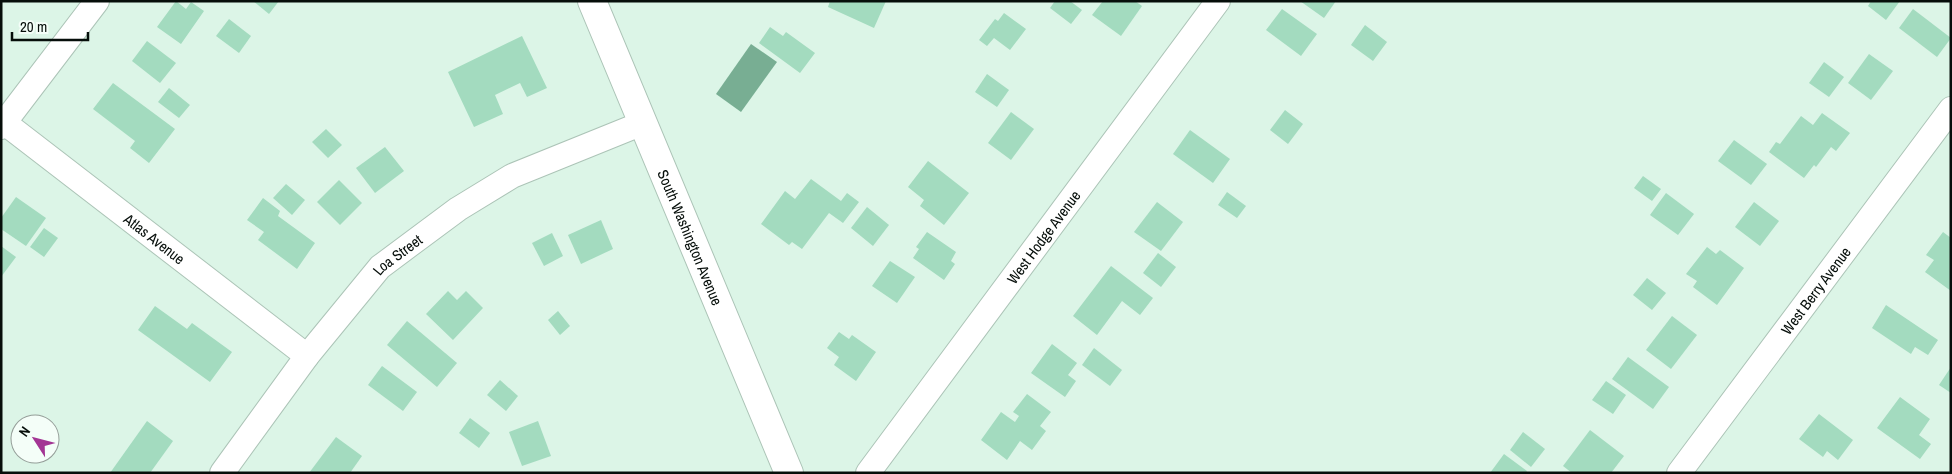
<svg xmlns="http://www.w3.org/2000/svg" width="1952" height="474" viewBox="0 0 1952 474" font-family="'Archivo Narrow',sans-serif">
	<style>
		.water { fill: #78ae93 }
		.building { fill: #a3dbbf }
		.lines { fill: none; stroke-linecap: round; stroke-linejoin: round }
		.minor-casing { stroke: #acc4b7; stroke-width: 26 }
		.tertiary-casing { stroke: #acc4b7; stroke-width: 30 }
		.minor { stroke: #fff; stroke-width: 24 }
		.tertiary { stroke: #fff; stroke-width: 28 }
		.labels { text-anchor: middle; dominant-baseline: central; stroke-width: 4; stroke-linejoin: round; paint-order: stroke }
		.street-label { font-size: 15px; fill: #060e0a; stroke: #f4fef8 }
	</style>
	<rect width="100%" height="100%" fill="#dcf5e7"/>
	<polygon class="water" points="751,44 777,62 741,112 716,94"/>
	<g class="building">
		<polygon points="176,1 186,9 191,2 204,11 181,44 157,27"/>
		<polygon points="253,1 279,1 269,14"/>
		<polygon points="830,1 886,1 874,28 828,7"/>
		<polygon points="1055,1 1070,1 1082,10 1071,24 1050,8"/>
		<polygon points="1103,1 1135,1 1142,6 1121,36 1092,15"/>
		<polygon points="1300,1 1336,1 1324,18"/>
		<polygon points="1871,1 1900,1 1886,20 1868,6"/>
		<polygon points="1282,9 1317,34 1301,56 1266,30"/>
		<polygon points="1913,9 1951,38 1937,57 1899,28"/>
		<polygon points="1004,13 1026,29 1010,50 994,38 987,46 979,40 995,19 998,21"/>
		<polygon points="229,19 251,36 239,53 216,36"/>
		<polygon points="1365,25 1387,42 1373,61 1351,45"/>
		<polygon points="770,27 783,36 786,32 815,53 800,73 759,43"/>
		<polygon points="522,36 547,88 527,97 520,83 495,95 503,114 474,127 448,72"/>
		<polygon points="147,41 176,63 160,83 132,61"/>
		<polygon points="1869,54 1893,71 1871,100 1848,83"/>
		<polygon points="1824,62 1844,77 1829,97 1809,83"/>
		<polygon points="987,74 1009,90 997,107 975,92"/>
		<polygon points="113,83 175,129 149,163 130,148 135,141 93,109"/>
		<polygon points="169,88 190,105 179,118 158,102"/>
		<polygon points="1285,110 1303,124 1288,144 1270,130"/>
		<polygon points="1011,112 1034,129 1011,160 988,143"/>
		<polygon points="1822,113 1850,133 1836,151 1831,147 1816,167 1814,165 1804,178 1769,152 1776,142 1780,144 1801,116 1813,125"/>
		<polygon points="326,129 342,145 328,158 312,142"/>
		<polygon points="1190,130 1230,159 1213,183 1173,154"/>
		<polygon points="1734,140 1767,164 1751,185 1718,161"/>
		<polygon points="385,147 404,171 375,193 356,168"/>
		<polygon points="928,161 969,193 944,225 920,206 924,200 908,187"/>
		<polygon points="1643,176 1661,189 1652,201 1634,188"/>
		<polygon points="811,179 841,201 847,193 859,202 843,223 829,213 802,249 792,242 789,245 761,224 785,191 795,199"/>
		<polygon points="339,180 362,203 340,225 317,202"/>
		<polygon points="286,184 305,200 292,215 273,198"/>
		<polygon points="1227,192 1246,206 1237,218 1218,205"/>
		<polygon points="1666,193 1694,214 1678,235 1650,215"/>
		<polygon points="16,197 46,218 26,246 1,229 1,218"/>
		<polygon points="263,198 280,211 278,216 315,243 297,269 258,240 264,232 247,220"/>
		<polygon points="1157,202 1183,222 1161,251 1134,232"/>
		<polygon points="1754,202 1779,221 1760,246 1735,227"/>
		<polygon points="867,207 889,225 873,246 851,228"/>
		<polygon points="601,220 613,249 581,264 568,235"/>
		<polygon points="44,228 58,238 44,257 30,247"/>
		<polygon points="927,232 956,252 951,261 955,264 944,280 913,258 919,249 916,247"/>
		<polygon points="1943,232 1951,238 1951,291 1925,272 1934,260 1926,255"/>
		<polygon points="552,233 563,256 544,266 532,243"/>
		<polygon points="1,246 16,257 1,277"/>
		<polygon points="1707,247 1716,254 1720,250 1744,268 1717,305 1693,287 1697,281 1686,274"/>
		<polygon points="1158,253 1176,267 1161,287 1143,273"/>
		<polygon points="890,261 915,277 897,303 872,286"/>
		<polygon points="1111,266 1153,298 1140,315 1122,301 1097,335 1073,316"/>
		<polygon points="1647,278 1666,293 1652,310 1633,295"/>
		<polygon points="448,291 457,300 466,291 483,308 453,340 426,314"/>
		<polygon points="1886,305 1938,340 1928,355 1915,347 1911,354 1872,328"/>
		<polygon points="155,306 187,329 192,323 232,352 210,382 138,330"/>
		<polygon points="558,311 570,326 560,335 548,320"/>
		<polygon points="1672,316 1697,335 1671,369 1646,350"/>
		<polygon points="407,321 457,363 437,387 387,345"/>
		<polygon points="839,332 849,339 852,335 876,352 856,381 834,365 839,357 827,348"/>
		<polygon points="1052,344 1077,363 1068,375 1076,381 1065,397 1031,373"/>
		<polygon points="1094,348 1122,370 1110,386 1082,365"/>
		<polygon points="1628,357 1669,387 1653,409 1612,379"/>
		<polygon points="382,366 417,392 403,411 368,385"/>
		<polygon points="1951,367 1951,393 1939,385"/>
		<polygon points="500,380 518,396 506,411 487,395"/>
		<polygon points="1606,381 1626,395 1613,414 1592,400"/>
		<polygon points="1027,394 1051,412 1040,426 1046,431 1032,450 1020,441 1007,460 981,440 1001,412 1015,422 1019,416 1013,412"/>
		<polygon points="1900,397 1930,419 1919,435 1931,444 1920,459 1877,428"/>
		<polygon points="1819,414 1853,440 1838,460 1827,451 1823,457 1799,439"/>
		<polygon points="470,418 490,433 479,448 459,433"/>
		<polygon points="147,421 173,441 150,473 110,473"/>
		<polygon points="538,421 551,456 522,466 509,432"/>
		<polygon points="1590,430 1624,456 1611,473 1572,473 1563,466"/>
		<polygon points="1523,432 1545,449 1531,467 1510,450"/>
		<polygon points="336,437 362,456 350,473 309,473"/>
		<polygon points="1504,454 1527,471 1526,473 1490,473"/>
	</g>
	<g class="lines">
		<g class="minor-casing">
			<g id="minor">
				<path id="s1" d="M1,120l306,236"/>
				<polyline points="1,127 97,1"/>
				<path id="s2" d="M222,473l85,-117 73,-89 78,-58 54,-33 131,-53"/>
				<path id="s3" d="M868,473l350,-472"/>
				<path id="s4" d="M1679,473l272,-364"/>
			</g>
		</g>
		<g class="tertiary-casing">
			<g id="tertiary">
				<path id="s5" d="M592,1l197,472"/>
			</g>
		</g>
		<use href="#minor" class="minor"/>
		<use href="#tertiary" class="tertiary"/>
	</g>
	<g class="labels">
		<g class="street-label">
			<text stroke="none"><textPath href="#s5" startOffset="256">South Washington Avenue</textPath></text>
			<text stroke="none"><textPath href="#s3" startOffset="294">West Hodge Avenue</textPath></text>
			<text stroke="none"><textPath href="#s1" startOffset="194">Atlas Avenue</textPath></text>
			<text stroke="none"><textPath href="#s2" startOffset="281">Loa Street</textPath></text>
			<text stroke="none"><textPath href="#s4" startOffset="228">West Berry Avenue</textPath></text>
		</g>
	</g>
	<rect width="1952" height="474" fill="none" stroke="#060e0a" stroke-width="5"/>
	<g transform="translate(35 439) rotate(306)"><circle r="24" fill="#f4fef8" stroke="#959e99"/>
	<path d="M0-4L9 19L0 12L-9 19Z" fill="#a33594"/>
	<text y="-8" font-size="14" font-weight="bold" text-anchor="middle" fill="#060e0a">N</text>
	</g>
	<path d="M12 32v8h76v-8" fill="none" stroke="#060e0a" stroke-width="2.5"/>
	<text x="20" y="32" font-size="15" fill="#060e0a" stroke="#f4fef8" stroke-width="4" paint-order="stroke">20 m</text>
</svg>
